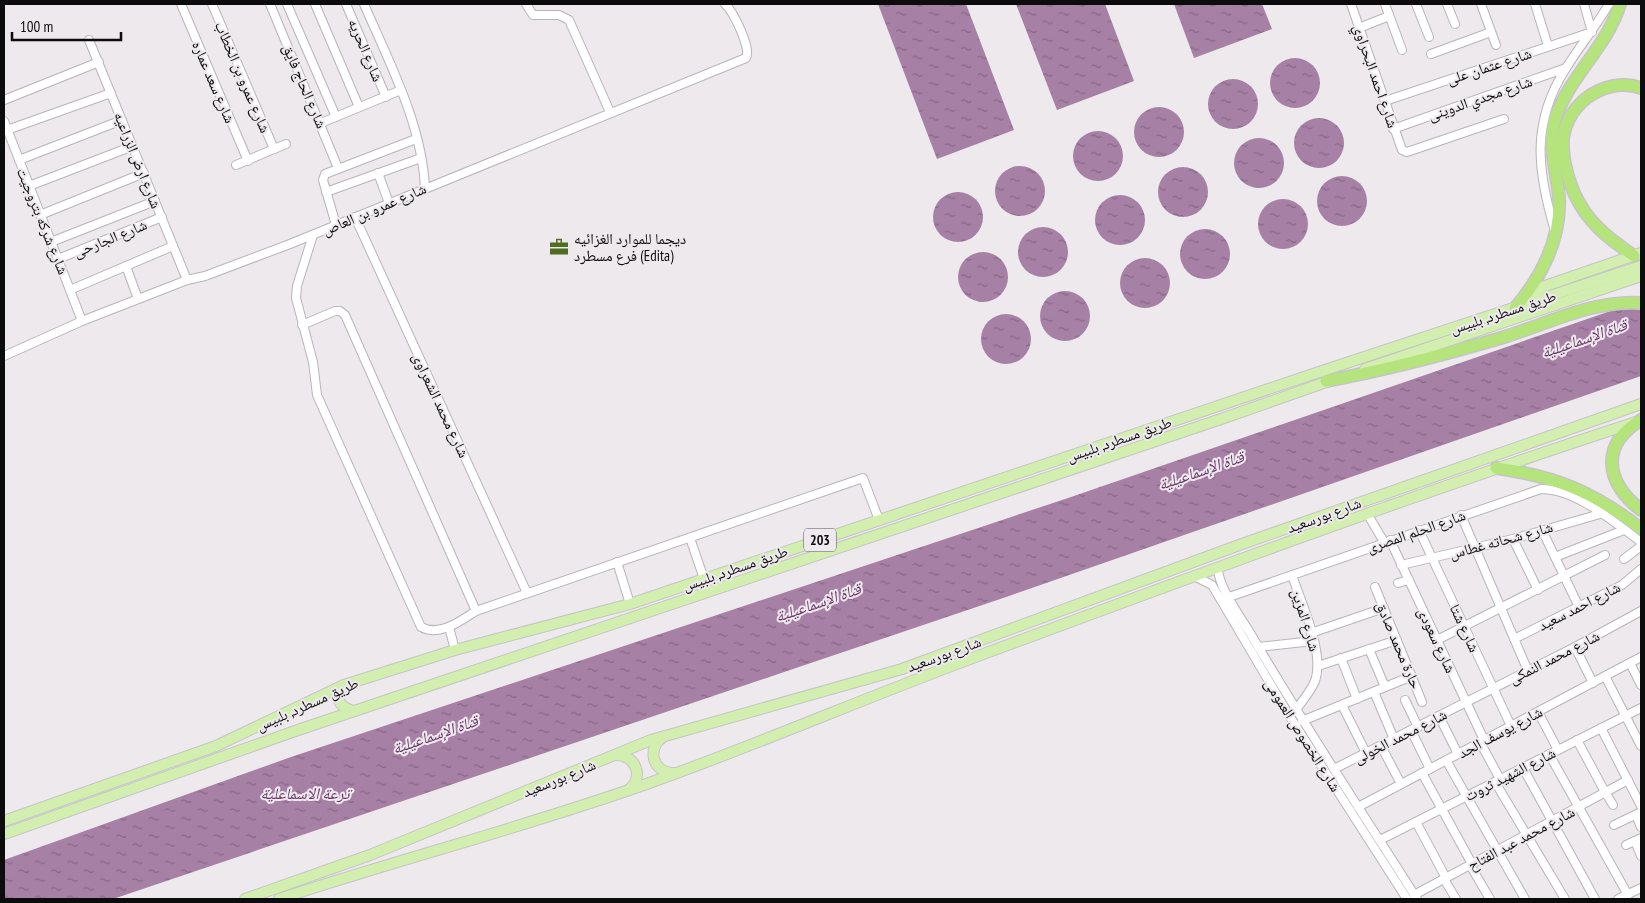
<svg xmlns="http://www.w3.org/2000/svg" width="1645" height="903" viewBox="0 0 1645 903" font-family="'PT Sans Narrow','Noto Naskh Arabic',sans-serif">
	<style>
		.water { fill: url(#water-ripples) }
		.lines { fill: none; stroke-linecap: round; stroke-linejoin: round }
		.minor-casing { stroke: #b8b4b7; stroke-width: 10 }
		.major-casing { stroke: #c5c5c5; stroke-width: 12 }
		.highway-casing { stroke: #c5c5c5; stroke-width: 14 }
		.minor { stroke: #fff; stroke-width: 8 }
		.major { stroke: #d3efb0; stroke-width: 10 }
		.highway { stroke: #b6e47c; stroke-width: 11 }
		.labels { text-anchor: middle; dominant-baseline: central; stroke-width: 4; stroke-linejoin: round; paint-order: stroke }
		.shield { fill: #ede9ed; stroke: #504e50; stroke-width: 1 }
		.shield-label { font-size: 14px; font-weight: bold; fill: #0d0c0d }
		.street-label { font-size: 15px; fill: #0d0c0d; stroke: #ede9ed }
		.poi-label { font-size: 15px; fill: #0d0c0d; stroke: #ede9ed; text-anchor: start }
		.water-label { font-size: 16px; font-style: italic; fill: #673468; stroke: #ede9ed }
	</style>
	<defs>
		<pattern id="water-ripples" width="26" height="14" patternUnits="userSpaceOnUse" patternTransform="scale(1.25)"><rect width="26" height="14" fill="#a780a6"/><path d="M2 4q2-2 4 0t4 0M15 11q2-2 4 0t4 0" fill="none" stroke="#866786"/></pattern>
	</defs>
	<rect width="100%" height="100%" fill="#ede9ed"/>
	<g class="water">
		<polygon points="878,4 966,4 1014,130 937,159"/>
		<polygon points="1016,4 1105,4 1134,81 1057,110"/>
		<polygon points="1174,4 1262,4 1272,29 1194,58"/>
		<circle cx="1295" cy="83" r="25"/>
		<circle cx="1233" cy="104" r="25"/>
		<circle cx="1159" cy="132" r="25"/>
		<circle cx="1319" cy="143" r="25"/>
		<circle cx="1098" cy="156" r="25"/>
		<circle cx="1259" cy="163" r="25"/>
		<circle cx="1020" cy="191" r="25"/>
		<circle cx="1183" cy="192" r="25"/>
		<circle cx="1342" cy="201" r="25"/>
		<circle cx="958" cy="217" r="25"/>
		<circle cx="1120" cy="220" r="25"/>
		<circle cx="1283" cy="224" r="25"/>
		<circle cx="1043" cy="252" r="25"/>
		<circle cx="1205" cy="254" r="25"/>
		<circle cx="983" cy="277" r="25"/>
		<circle cx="1145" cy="283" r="25"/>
		<circle cx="1065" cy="316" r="25"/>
		<polygon points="1641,295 1641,376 1009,596 113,899 4,899 4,860 291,757 1071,497 1625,306"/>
		<circle cx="1006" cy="339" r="25"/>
	</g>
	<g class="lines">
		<g class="minor-casing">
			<g id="minor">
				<polyline points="181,4 248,161"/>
				<polyline points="212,4 274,149"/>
				<polyline points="270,4 338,168"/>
				<polyline points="287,4 336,117"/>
				<polyline points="315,4 359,107"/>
				<polyline points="346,4 386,97"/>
				<path d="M364,4c25,58 58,120 61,184"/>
				<polyline points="526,4 533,15 559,15 569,20 610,112"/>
				<polyline points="1351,4 1402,150 1407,152 1504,119"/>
				<polyline points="1385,4 1402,50"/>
				<polyline points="1416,4 1429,37"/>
				<polyline points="1447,4 1455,24"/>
				<polyline points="1481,4 1496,45"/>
				<polyline points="1535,4 1548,46"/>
				<polyline points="1359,28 1389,16"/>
				<polyline points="89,40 187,280"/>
				<polyline points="1431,54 1491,32"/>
				<polyline points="4,100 99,62"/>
				<polyline points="1385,101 1592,32 1584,4"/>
				<polyline points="4,121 82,321"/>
				<polyline points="321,123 401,90"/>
				<polyline points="1393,129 1566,68"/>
				<polyline points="7,130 111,93"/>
				<polyline points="19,160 122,120"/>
				<polyline points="236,165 286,144"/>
				<polyline points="378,173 389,203"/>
				<polyline points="29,186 133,146"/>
				<polyline points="326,192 421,158"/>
				<polyline points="40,215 144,173"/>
				<polyline points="355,217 527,593"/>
				<polyline points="336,225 323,180 325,174 416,139"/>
				<path d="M1555,231c-18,-61 -24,-108 11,-163 14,-22 30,-42 43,-64"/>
				<path d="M313,235l-16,51 -1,12 17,64 4,33 104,232c19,10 39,-6 55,-16l387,-133 16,42"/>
				<polyline points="51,242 155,201"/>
				<polyline points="58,259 162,217"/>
				<polyline points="126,266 138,299"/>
				<polyline points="70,290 173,246"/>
				<polyline points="302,325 335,311 340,311 345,315 476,611"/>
				<path d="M4,356l78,-35 105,-41 18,-4 85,-32 456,-186c6,-9 -13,-47 -21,-54"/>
				<polyline points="1368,515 1384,542"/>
				<polyline points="1461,515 1528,671"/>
				<polyline points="1419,530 1511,726"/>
				<polyline points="1542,530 1579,607"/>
				<polyline points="690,538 704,579"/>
				<polyline points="1513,539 1538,590"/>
				<polyline points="1390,540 1484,740"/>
				<polyline points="1555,557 1624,530"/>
				<polyline points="1624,559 1641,546"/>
				<polyline points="617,562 630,604"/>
				<polyline points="1401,565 1513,539 1600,514"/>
				<path d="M1218,568c0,20 25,52 35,70 52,89 109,174 164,261"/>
				<path d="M1292,575c9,28 33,77 23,106 -5,12 -14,22 -22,32"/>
				<polyline points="1196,577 1212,585 1290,717 1407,899"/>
				<polyline points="1398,583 1409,580"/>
				<polyline points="1375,587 1422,702"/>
				<path d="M1229,597l312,-108c35,0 73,33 100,53"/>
				<polyline points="449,627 455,650"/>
				<polyline points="1311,633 1384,608"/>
				<polyline points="1514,639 1622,585 1641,569"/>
				<polyline points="1437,640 1605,555"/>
				<polyline points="1258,647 1313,641"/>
				<polyline points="1575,647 1593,683"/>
				<polyline points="1369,649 1385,687"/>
				<polyline points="1341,658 1357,699"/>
				<polyline points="1630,663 1641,685"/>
				<polyline points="1318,666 1397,640"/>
				<polyline points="1605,676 1641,746"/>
				<polyline points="1374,692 1394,739"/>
				<polyline points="1405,700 1418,727"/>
				<polyline points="1342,705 1366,753"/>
				<polyline points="1538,712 1558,750"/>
				<polyline points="1439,716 1458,754"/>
				<polyline points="1302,721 1412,676"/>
				<polyline points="1601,728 1641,806"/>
				<polyline points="1411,730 1430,769"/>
				<polyline points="1577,740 1605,792"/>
				<polyline points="1480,742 1500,779"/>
				<polyline points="1381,746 1401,784"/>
				<polyline points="1549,754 1628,895"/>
				<polyline points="1446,760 1525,899"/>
				<polyline points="1523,768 1595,899"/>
				<polyline points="1334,769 1575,647 1641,611"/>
				<polyline points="1422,773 1472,864"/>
				<polyline points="1495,782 1565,899"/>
				<polyline points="1605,792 1613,805"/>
				<polyline points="1358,807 1641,657"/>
				<polyline points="1636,815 1641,827"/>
				<polyline points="1416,822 1446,878"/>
				<polyline points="1614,825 1641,812"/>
				<polyline points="1380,840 1641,708"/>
				<polyline points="1635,841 1641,856"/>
				<polyline points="1626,845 1641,838"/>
				<polyline points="1470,865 1490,899"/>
				<polyline points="1444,879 1456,899"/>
				<polyline points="1414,895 1628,780"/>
				<polyline points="1618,899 1641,888"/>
			</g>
		</g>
		<g class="major-casing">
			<g id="major">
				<polyline points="1527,304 1542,287 1641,253"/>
				<polyline points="1365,369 1641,276"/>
				<path d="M344,685c-10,13 -6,21 9,26"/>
				<path d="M663,737c-17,12 -10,36 11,36"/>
				<path d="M615,755c21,-1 30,23 13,35"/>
				<polyline points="4,821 216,746 344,685 455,650 630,604 1322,371 1641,266"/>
				<polyline points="4,834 298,730 1224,418 1332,380"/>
				<polyline points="245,899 370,855 651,740 902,669 1242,544 1641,404"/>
				<path d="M279,899c124,-41 250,-73 373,-117 104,-37 206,-81 310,-120 223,-83 447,-166 674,-240"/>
			</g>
		</g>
		<g class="highway-casing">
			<g id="highway">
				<path d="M1634,256c-20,-14 -40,-28 -53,-50 -10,-16 -17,-39 -18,-58 -3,-41 41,-73 78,-60"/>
				<path d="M1515,308c26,-30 46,-69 44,-110 -2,-26 -11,-49 -5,-75 12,-44 53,-75 66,-119"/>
				<path d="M1326,381c59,-11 117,-26 175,-43 47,-14 90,-38 140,-35"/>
				<path d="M1641,420c-42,25 -35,63 0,90"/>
				<path d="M1496,468c59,8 98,24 145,61"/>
			</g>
		</g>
		<use href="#minor" class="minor"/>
		<use href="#major" class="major"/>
		<use href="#highway" class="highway"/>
	</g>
	<defs>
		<g id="office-bare" transform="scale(1.5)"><path d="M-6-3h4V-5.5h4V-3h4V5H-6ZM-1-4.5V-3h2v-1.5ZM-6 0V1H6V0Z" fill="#4f6e23" stroke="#ede9ed" stroke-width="2.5" paint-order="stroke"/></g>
	</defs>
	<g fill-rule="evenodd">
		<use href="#office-bare" x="559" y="247"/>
	</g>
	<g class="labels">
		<rect class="shield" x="804" y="528.5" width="32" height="23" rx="4"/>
		<g class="shield-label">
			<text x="820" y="540">203</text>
		</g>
		<g class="street-label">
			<text transform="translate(366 50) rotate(67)">شارع الحريه</text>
			<text transform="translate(1489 66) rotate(-18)">شارع عثمان على</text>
			<text transform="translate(1376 76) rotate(71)">شارع احمد البحراوي</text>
			<text transform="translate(243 77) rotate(67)">شارع عمرو بن الخطاب</text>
			<text transform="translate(214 82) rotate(67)">شارع سعد عماره</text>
			<text transform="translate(305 86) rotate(67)">شارع الحاج فايق</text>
			<text transform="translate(1480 98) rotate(-19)">شارع مجدي الدوينى</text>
			<text transform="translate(138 160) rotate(68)">شارع ارض الزراعيه</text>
			<text transform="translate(374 209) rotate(-23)">شارع عمرو بن العاص</text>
			<text transform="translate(43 221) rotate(68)">شارع شركه بتروجيت</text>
			<text transform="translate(110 238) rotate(-22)">شارع الجارحى</text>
			<text transform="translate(1503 312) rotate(-18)">طريق مسطرد, بلبيس</text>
			<text transform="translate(441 405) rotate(65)">شارع محمد الشعراوى</text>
			<text transform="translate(1119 439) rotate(-19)">طريق مسطرد, بلبيس</text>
			<text transform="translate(1324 515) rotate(-20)">شارع بورسعيد</text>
			<text transform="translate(1416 531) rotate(-19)">شارع الحلم المصرى</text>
			<text transform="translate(1501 540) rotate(-15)">شارع شحاته غطاس</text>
			<text transform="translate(735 568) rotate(-19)">طريق مسطرد, بلبيس</text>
			<text transform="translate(1579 606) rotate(-27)">شارع احمد سعيد</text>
			<text transform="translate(1306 620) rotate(73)">شارع المزين</text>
			<text transform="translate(1465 628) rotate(65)">شارع شتا</text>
			<text transform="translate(1437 640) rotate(65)">شارع سعودى</text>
			<text transform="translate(1399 645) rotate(67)">حارة محمد صادق</text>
			<text transform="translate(944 654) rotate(-20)">شارع بورسعيد</text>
			<text transform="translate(1554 657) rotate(-27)">شارع محمد النمكى</text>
			<text transform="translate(307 704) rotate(-24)">طريق مسطرد, بلبيس</text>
			<text transform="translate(1500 732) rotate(-28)">شارع يوسف الجد</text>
			<text transform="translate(1303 735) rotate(58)">شارع الخصوص العمومى</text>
			<text transform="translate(1400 736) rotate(-27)">شارع محمد الخولى</text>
			<text transform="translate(1510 774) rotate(-27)">شارع الشهيد ثروت</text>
			<text transform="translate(559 778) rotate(-22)">شارع بورسعيد</text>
			<text transform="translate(1521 838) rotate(-28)">شارع محمد عبد الفتاح</text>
		</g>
		<g class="poi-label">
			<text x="574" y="238">ديجما للموارد الغزائيه<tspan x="574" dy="17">فرع مسطرد (Edita)</tspan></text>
		</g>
		<g class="water-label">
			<text transform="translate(1584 338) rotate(-19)">قناة الإسماعيلية</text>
			<text transform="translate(1201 470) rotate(-19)">قناة الإسماعيلية</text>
			<text transform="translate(818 602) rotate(-19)">قناة الإسماعيلية</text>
			<text transform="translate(435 734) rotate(-19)">قناة الإسماعيلية</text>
			<text x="305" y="793">ترعة الاسماعلية</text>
		</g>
	</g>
	<rect width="1645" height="903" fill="none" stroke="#0d0c0d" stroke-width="10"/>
	<path d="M12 32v8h109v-8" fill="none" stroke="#0d0c0d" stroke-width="2.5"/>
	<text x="20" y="32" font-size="15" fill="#0d0c0d" stroke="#ede9ed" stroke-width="4" paint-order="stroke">100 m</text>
</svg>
